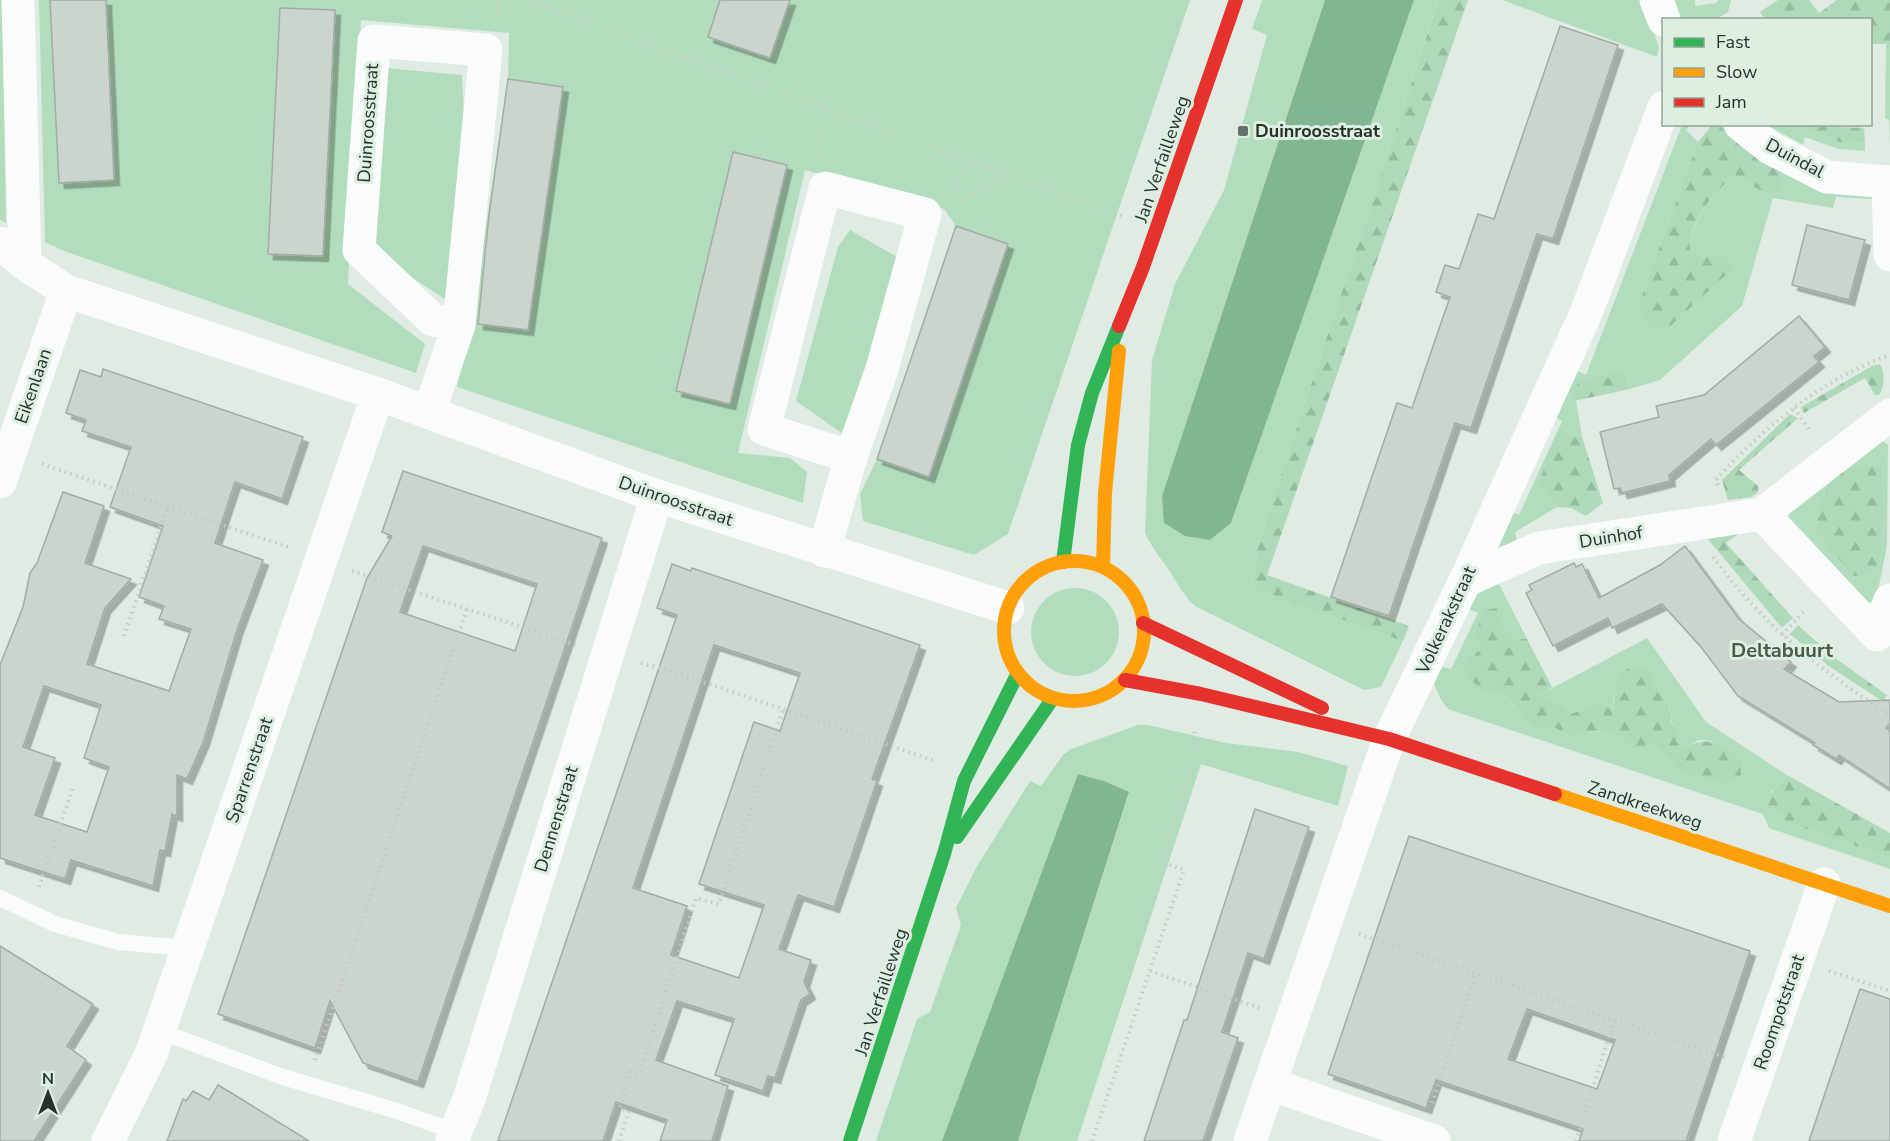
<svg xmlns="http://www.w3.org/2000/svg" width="1890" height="1141" viewBox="0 0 1890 1141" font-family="'Nunito Sans',sans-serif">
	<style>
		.grass { fill: #b2ddbc }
		.forest { fill: url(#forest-firs) }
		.water { fill: #82b690 }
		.building { fill: #cbd4cd; stroke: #a3aba5; stroke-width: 1.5; fill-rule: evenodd; filter: url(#shadow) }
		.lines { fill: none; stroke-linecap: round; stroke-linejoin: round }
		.path { stroke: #c6cac6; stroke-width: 4; stroke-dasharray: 1.5 4.5; stroke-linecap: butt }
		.lane { stroke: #fafcfb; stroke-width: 16 }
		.street { stroke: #fafcfb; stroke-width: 33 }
		.fast { stroke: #30b455; stroke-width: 14 }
		.slow { stroke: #ff9f0a; stroke-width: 14 }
		.jam { stroke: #e5322d; stroke-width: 14 }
		.poi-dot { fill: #68716b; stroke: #dcefe0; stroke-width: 2 }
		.labels { text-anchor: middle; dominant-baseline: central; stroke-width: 6; stroke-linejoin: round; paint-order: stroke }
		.street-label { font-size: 18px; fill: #28302a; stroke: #dcefe0 }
		.poi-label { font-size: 18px; font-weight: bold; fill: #28302a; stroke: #dcefe0; text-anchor: start }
		.neighbourhood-label { font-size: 20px; font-weight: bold; fill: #4a5a4d; stroke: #dcefe0 }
	</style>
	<defs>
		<pattern id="forest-firs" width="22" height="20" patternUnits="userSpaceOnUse" patternTransform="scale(1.5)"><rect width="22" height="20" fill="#aedab9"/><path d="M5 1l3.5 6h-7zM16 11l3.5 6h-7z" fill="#96bb9f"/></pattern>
		<filter id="shadow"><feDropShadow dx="5.5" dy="5.5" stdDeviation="0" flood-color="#0004"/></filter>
	</defs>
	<rect width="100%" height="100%" fill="#e0ebe3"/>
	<g class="grass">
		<polygon points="0,0 2,0 6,223 0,220"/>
		<polygon points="39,0 1190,0 1008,534 974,555 863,521 860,494 877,459 929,477 1008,244 956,226 944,209 805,170 738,453 790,458 807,472 803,503 457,387 472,323 508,77 509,33 361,20 348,284 425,344 416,373 64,251 45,242"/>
		<path d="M1262,0h63l-163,496 48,44 21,-17 183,-523h25l-181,544 -5,43 150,54 -22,46 -17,3 -169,-84c-13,-12 -19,-26 -29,-40 -8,-11 -15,-20 -21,-33l7,-173 23,-76 49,-94 43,-155 -15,-6z"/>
		<polygon points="1502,0 1644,0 1659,48 1657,57"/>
		<polygon points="1675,0 1695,0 1695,6 1716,3 1718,0 1731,0 1728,12 1715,20 1681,19"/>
		<polygon points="1886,44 1890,44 1890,146 1889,120 1885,118"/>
		<polygon points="386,68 462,75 464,117 448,301 405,273 375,245"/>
		<path d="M1682,125h9l-5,5 12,12 -60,164 90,-49h-25l-13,-7c0,-29 23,-57 44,-75l33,19 10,-27 -59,-42h11l144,69v5l-37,-2 -3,11 -60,-10 -31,108 -82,74 -30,9 -4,-13 -52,12 8,49 -22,-7 -16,60 13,17 -42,25 2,11 -20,4 15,-35 7,3 43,-94 -7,-4 23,-46 8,4z"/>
		<polygon points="1767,125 1795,125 1839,142 1865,144 1865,151 1838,149 1805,137 1803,145"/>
		<polygon points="850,230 899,258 849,438 796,401 838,247"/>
		<polygon points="1879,439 1888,445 1887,546 1877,595 1874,602 1868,602 1789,517 1788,512"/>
		<path d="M1498,582l29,57h-11l-13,-14 -6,-17 -16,40 3,44c28,0 32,18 49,36h22l19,9c26,-9 38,-9 57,13l24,-4 25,26 16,3 17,-34 -14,-1 -12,7 -11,-5 -8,-40 -13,-16 -42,10 1,13 -16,-6 -27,11 -10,-10 -24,-8 110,-58 59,84 81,53 -15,16 -4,18 11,4 9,10 102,35v11l-121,-41 -6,-14 -315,-105 -7,-9 -8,-19 6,-15 12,3 27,-56 -10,-4c6,-16 15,-20 30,-27z"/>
		<circle cx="1075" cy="632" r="44"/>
		<polygon points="1138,725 1148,725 1226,743 1298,752 1348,766 1338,806 1201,764 1077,1141 1018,1141 1129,793 1104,781 1078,774 942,1141 876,1141 917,1019 930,1012 961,925 956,908 976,868 1030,781 1041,786 1063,755 1071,749"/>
	</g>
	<g class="forest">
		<polygon points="1439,0 1468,0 1267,575 1409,626 1403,641 1253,588 1258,544"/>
		<polygon points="1778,0 1809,0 1819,13 1837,0 1890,0 1890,44 1871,44 1870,20 1765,19 1760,12"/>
		<path d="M1712,125h6l59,43 3,20 -13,6 -33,-19c-21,18 -45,46 -44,75l13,7h25l3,13 -65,60 -16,-3 -12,-21 60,-164z"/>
		<polygon points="1795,125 1864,128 1865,144 1839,142"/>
		<path d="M1880,364c5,7 5,24 -1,31h-4l-10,-17 -61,35 -3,-6 71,-41z"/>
		<polygon points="1619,371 1626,376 1630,389 1574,401 1573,388 1583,380"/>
		<polygon points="1790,414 1798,418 1739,470 1758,486 1758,492 1751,497 1728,500 1722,480"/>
		<polygon points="1560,430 1582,437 1603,503 1586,516 1571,508 1557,507 1544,490 1540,479"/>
		<path d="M1875,465l7,3 1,58 -4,38 -15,11 -11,1 -37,-45c3,-22 8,-56 35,-64 7,-2 17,-1 24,-2z"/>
		<polygon points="1745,529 1726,543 1793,618 1782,628 1702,532"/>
		<path d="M1497,608l6,17 13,14h11l25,48 -14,9 23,8 10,10 27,-11 16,6c0,-20 -1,-27 15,-41l21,1 5,17 13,16 4,23 6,6 -2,11 11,5c20,-12 36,-3 53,11l1,18 -19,7 -42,-11 -25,-26 -24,4c-19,-22 -31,-22 -57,-13l-19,-9h-22c-17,-18 -21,-36 -48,-36l-14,-12 -7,-14 17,-18c-8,-16 -3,-25 6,-38z"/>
		<polygon points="1798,625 1835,658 1887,695 1884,699 1890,706 1830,667 1790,634"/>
		<path d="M1787,775l103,58v25l-102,-35 -9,-10 -11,-4c-1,-15 10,-24 19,-34z"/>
	</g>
	<g class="water">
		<polygon points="1325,0 1414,0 1231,523 1210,540 1185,536 1164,523 1162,496"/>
		<polygon points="1078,774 1104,781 1129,792 1018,1141 942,1141"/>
	</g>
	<g class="building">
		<polygon points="50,0 106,0 114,180 59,183"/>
		<polygon points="720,0 790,0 770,58 708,37"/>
		<polygon points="280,8 335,10 323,256 268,254"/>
		<polygon points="1560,26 1618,45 1553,239 1537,234 1471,428 1455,423 1389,616 1331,597 1397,403 1412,408 1431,352 1450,297 1436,292 1445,265 1459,269 1478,214 1494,219"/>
		<polygon points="508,79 563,87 528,330 478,324 489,215"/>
		<polygon points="733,152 787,165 730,404 676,391"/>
		<polygon points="1807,225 1865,240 1849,300 1792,285"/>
		<polygon points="956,226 1008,244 929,477 877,459"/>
		<polygon points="1799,316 1825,347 1814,356 1819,362 1716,445 1711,439 1669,475 1670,481 1622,493 1620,488 1614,489 1600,432 1659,417 1656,406 1704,395"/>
		<path d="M103,369l200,68 -21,62 -47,-17 -20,61 48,17 -26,70 -33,110 -17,39 -10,-4v41l-5,-2 -7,37 -5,-1 -7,36 -82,-26 -6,19 -65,-21v-193l23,-58 7,-34 7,-10 26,-71 41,14 -19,57 46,16 -26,29 -18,56 82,27 22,-62 -32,-10 5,-13 -25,-9 24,-71 -53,-19 21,-60 -49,-16 4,-11 -20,-7 14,-43 21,7zM44,686l57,19 -17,53 25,9 -22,65 -52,-17 20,-57 -32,-11z"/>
		<path d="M403,471l199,67 -184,544 -55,-19 -33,-62 -15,47 -97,-34 149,-436 25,-42 -10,-4zM423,546l114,38 -22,67 -115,-39z"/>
		<polygon points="1685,546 1739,619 1791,662 1784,669 1839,702 1890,700 1890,723 1886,728 1890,731 1890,789 1839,755 1836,759 1813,745 1815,743 1738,696 1701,647 1662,604 1612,628 1608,618 1553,646 1526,593 1532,590 1529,585 1574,563 1576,567 1582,564 1599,598 1660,565"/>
		<path d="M672,564l19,7 1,-3 228,77 -48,134 5,2 -43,126 -36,-12 -19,54 32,11 -7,22 6,12 -9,6 -26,78 -7,-2 -5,15 -48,-16 19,-56 -57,-18 -21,59 72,26 -16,55h-52l7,-21 -51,-18 -13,39h-105l179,-526 -20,-7zM714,645l86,28 -20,58 -26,-9 -55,162 65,21 -25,73 -68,-23 16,-49 -54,-18z"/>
		<polygon points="1255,809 1309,827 1264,959 1248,953 1222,1032 1238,1038 1203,1141 1144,1141 1184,1020 1187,1020"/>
		<path d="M1409,836l341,115 -64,190h-107l4,-12 -147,-49 -10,28 -98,-34zM1527,1009l88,31 -18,49 -89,-30z"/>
		<polygon points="0,946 93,1004 67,1046 86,1060 34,1141 0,1141"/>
		<polygon points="1860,989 1890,999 1890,1141 1809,1141"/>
		<polygon points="218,1085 233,1094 309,1141 167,1141 183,1099 186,1101 193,1091 209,1100"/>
	</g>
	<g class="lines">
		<g class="path">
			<polyline points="528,0 1125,217"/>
			<polyline points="496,17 498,0"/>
			<polyline points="816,157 825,108"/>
			<polyline points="954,195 967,160"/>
			<polyline points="955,201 999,182 1003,173"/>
			<polyline points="1794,408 1811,432"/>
			<polyline points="42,464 291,548"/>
			<path d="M1718,485l-2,-5c48,-53 106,-101 174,-125"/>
			<path d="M1713,557c50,68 107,113 177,158"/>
			<polyline points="352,571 576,645"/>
			<polyline points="1782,635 1806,609"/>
			<polyline points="124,636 168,506"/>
			<polyline points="641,663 665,669 935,761"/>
			<polyline points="39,887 74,785"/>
			<polyline points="1359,934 1727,1058"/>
			<polyline points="1150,971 1260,1008"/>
			<polyline points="1829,971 1890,991"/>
			<polyline points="315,1060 467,609"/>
			<polyline points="1432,1103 1476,973"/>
			<polyline points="619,1141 629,1111 620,1108 630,1072 639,1074 696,898 719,904 783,710"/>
			<polyline points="1092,1141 1184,870 1161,862 1191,767 1195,728"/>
			<polyline points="1576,1141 1614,1020"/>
		</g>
		<g class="lane">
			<polyline points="0,898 55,924 118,942 187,948"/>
			<polyline points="159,1031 283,1077 397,1111 456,1132"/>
		</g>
		<g class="street">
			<polyline points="18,0 25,264"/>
			<polyline points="1656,0 1664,20"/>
			<polyline points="1740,124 1770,148 1827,177 1890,182"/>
			<polyline points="1888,182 1890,255"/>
			<polyline points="0,243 25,264 66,291 378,394 657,496 1008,608"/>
			<polyline points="429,412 459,325 433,320 359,250 374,41 486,50 459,325"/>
			<polyline points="0,482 66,291"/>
			<polyline points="1762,514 1877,635 1890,600"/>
			<polyline points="824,551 851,457 764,429 825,188 925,214 882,369 851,457"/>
			<polyline points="1465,581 1539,548 1762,514 1890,415"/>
			<polyline points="1270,1084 1434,1141"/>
			<polyline points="108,1141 152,1052 378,394"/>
			<polyline points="452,1141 469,1099 657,496"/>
			<polyline points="1250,1141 1389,739 1465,581 1586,313 1664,107"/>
			<polyline points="1734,1141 1824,884"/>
		</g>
		<g class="fast">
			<polyline points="1063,562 1078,445 1092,393 1119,326"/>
			<polyline points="957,837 1053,698"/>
			<polyline points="850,1141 944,854 964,781 1018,673"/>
		</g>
		<g class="slow">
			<circle cx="1074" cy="631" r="70"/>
			<polyline points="1103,567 1105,493 1119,351"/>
			<polyline points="1555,794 1890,906"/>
		</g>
		<g class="jam">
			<polyline points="1119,326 1143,267 1236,0"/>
			<polyline points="1143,623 1322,708"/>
			<polyline points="1125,680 1201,694 1389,739 1555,794"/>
		</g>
	</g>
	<rect class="poi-dot" x="1237" y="125" width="12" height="12" rx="3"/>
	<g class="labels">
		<g class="street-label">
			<text transform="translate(368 123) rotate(-86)">Duinroosstraat</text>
			<text transform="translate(1795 158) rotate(28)">Duindal</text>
			<text transform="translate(1162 159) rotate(-71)">Jan Verfailleweg</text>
			<text transform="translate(33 386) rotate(-71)">Eikenlaan</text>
			<text transform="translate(676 501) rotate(19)">Duinroosstraat</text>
			<text transform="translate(1611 537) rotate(-9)">Duinhof</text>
			<text transform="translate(1446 620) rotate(-65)">Volkerakstraat</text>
			<text transform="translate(249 770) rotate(-71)">Sparrenstraat</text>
			<text transform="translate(1645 805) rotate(18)">Zandkreekweg</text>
			<text transform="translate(556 819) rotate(-73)">Dennenstraat</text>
			<text transform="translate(881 992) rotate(-72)">Jan Verfailleweg</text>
			<text transform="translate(1779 1012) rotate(-71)">Roompotstraat</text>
		</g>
		<g class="poi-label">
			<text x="1255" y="131">Duinroosstraat</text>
		</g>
		<g class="neighbourhood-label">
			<text x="1782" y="650">Deltabuurt</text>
		</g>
	</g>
	<rect x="1662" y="18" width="210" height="108" fill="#dcefe0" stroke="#94a397" stroke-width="1.5"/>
	<rect x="1674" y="38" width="30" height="9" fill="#30b455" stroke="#94a397" stroke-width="1.5"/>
	<text x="1716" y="48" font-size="18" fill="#28302a">Fast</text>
	<rect x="1674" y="68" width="30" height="9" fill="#ff9f0a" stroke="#94a397" stroke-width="1.5"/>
	<text x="1716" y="78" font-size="18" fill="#28302a">Slow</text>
	<rect x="1674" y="98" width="30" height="9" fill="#e5322d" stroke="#94a397" stroke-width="1.5"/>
	<text x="1716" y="108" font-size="18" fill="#28302a">Jam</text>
	<g transform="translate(48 1093)" stroke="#dcefe0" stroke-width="4.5" paint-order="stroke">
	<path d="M0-4.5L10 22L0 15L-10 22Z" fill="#28302a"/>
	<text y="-9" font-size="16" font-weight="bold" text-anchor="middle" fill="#28302a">N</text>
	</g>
</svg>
